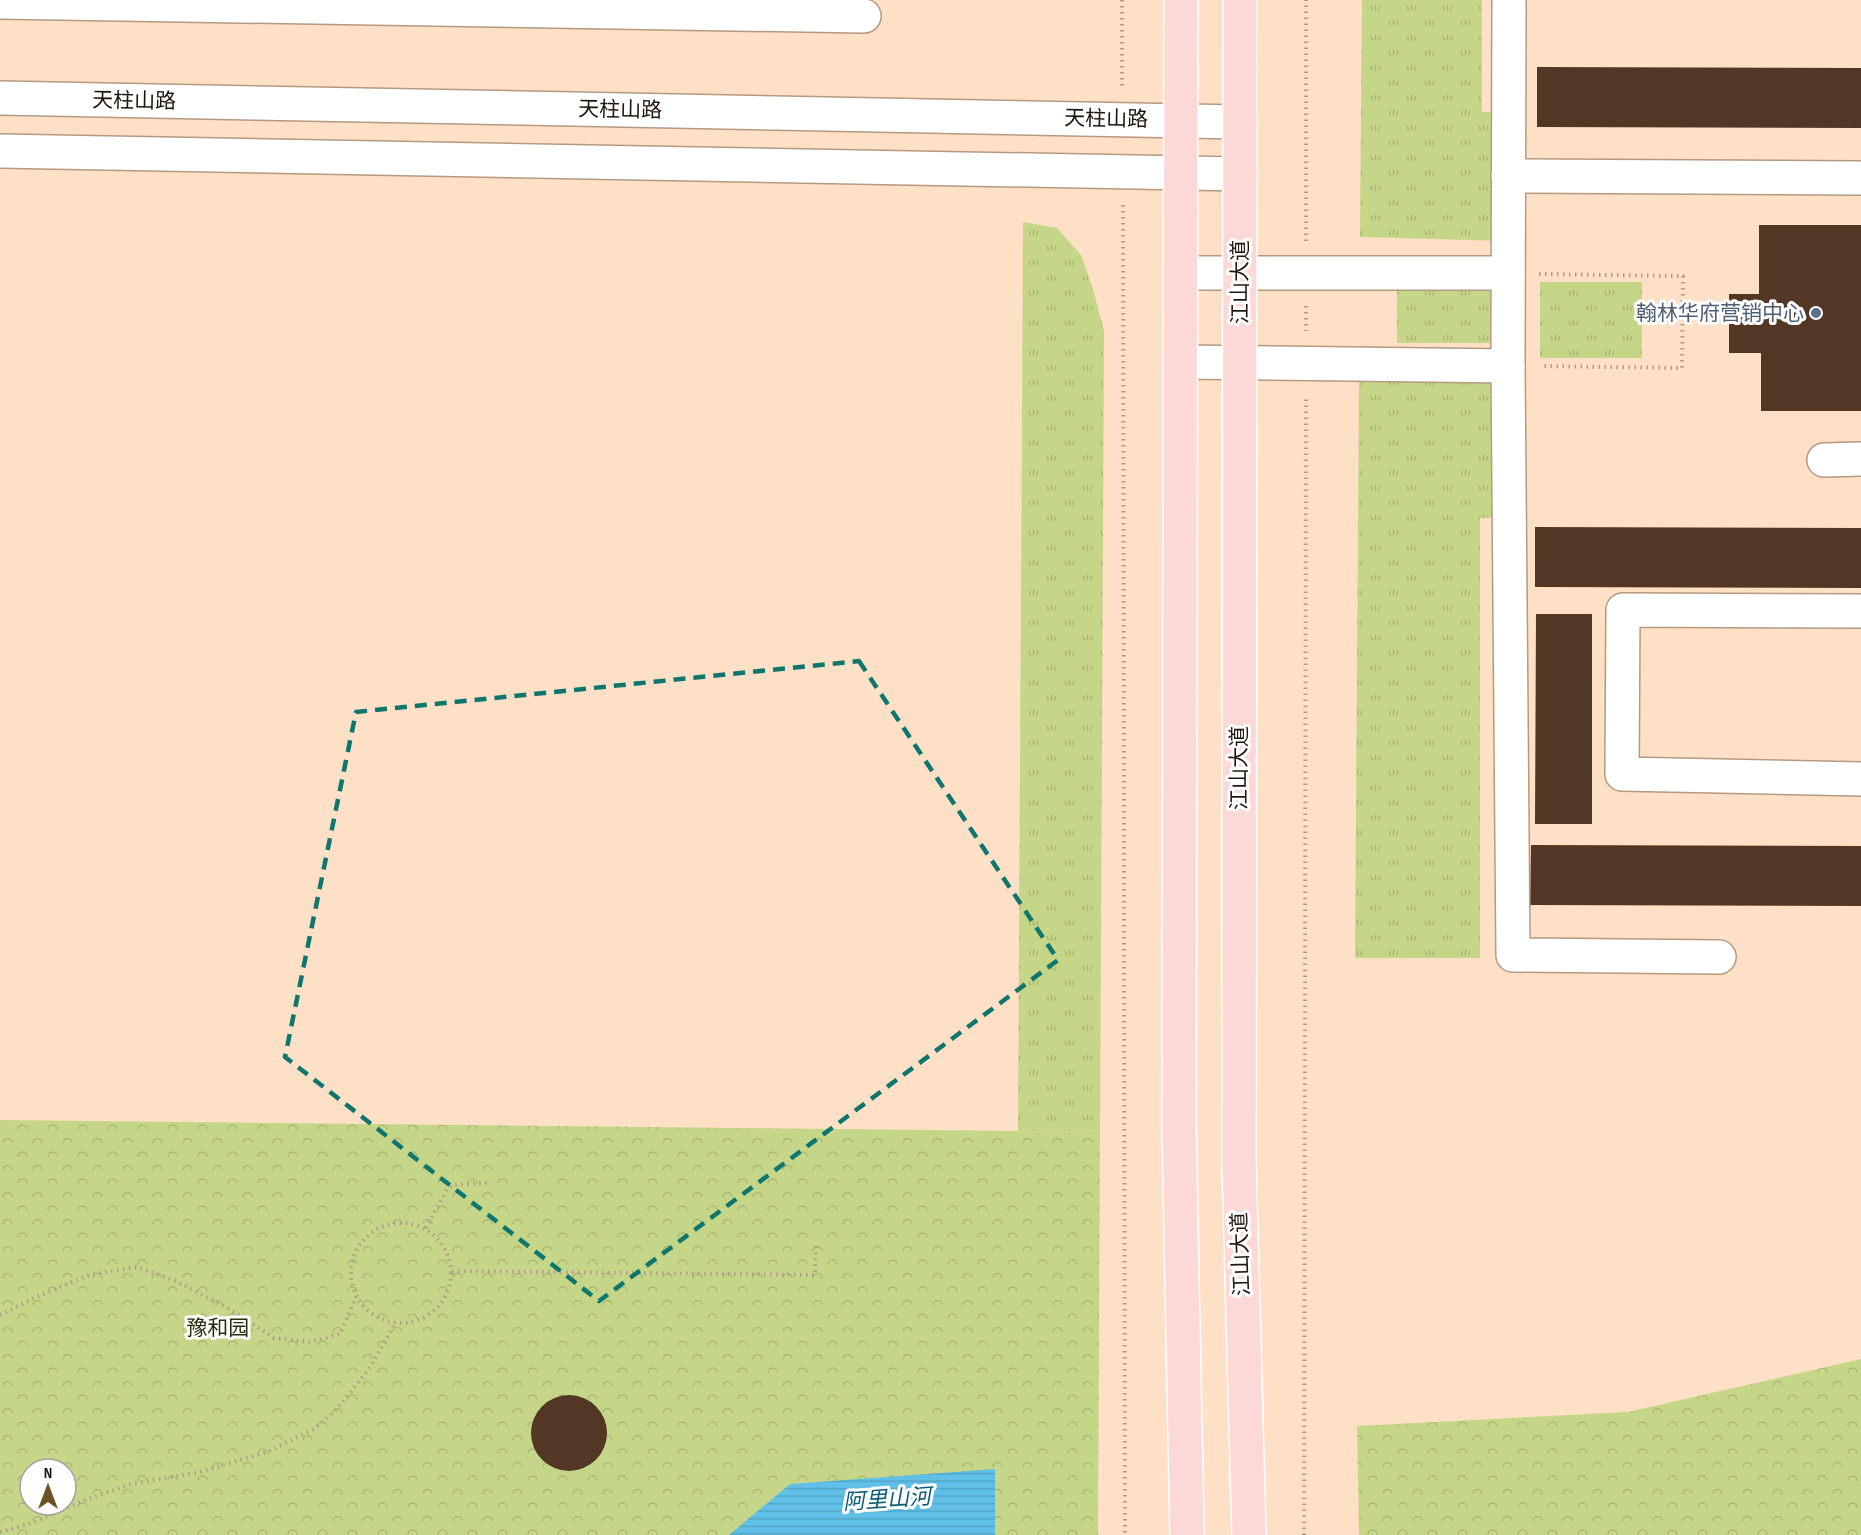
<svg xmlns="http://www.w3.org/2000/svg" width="1861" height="1535" viewBox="0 0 1861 1535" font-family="'Sofia Sans Condensed','Noto Sans SC',sans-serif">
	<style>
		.grass { fill: url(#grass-tufts) }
		.forest { fill: url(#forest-crowns); fill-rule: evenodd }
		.water { fill: url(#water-rules) }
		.building { fill: #523824 }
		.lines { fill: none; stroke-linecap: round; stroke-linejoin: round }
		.minor-casing { stroke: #b69981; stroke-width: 36 }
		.major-casing { stroke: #fff; stroke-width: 36 }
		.path { stroke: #b39c87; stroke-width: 4; stroke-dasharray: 1.5 4.5; stroke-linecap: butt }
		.minor { stroke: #fff; stroke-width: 33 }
		.major { stroke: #fcd8d6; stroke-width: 33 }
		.marked { fill: none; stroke: #0f766e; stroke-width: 4.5; stroke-dasharray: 12 8; stroke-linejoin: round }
		.service-dot { fill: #5c6f8a; stroke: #fff; stroke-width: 2 }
		.labels { text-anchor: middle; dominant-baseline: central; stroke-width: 6; stroke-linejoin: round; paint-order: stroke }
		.street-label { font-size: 21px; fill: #1f150b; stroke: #fff }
		.service-label { font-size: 21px; fill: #4e5e75; stroke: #fff; text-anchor: end }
		.park-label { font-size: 21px; fill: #292f0c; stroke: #fff }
		.water-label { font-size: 22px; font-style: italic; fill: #0a5b75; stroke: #fff }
	</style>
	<defs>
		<pattern id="grass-tufts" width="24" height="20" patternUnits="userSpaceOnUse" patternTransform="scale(1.5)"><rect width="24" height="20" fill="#c6d688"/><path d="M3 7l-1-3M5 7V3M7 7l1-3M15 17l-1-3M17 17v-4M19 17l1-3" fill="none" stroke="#aab774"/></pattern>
		<pattern id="forest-crowns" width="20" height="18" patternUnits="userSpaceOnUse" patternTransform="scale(1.5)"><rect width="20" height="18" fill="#c6d688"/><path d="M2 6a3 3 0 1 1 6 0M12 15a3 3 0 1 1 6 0" fill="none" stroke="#aab774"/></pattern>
		<pattern id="water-rules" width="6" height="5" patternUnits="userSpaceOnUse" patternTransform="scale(1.5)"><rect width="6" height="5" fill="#60c0e7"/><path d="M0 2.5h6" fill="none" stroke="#53a4c5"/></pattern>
	</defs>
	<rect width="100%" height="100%" fill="#fee0c6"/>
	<g class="grass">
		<polygon points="1362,0 1482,0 1482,112 1504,112 1504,241 1360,237"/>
		<polygon points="1023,222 1057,228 1081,255 1093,289 1104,331 1100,1132 1018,1131"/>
		<rect x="1540" y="282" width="102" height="76"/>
		<polygon points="1397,290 1495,290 1496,343 1397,343"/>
		<polygon points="1359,376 1500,377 1501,517 1480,518 1480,958 1355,958"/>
	</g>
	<g class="forest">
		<path d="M0,1120l1100,12 -2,403h-1098zM30,1469h36v36h-36z"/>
		<polygon points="1861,1359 1861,1535 1359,1535 1357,1426 1628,1412"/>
	</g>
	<polygon class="water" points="995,1469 995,1535 729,1535 790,1484"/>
	<g class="building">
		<polygon points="1537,67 1861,68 1861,128 1537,127"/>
		<polygon points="1759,225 1861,225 1861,411 1761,411 1761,353 1729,353 1729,294 1759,294"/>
		<polygon points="1535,527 1861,528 1861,588 1535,587"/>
		<polygon points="1536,614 1592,614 1592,824 1535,824"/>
		<polygon points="1531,845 1861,846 1861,906 1530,905"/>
		<circle cx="569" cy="1433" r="38"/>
	</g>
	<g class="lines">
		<g class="minor-casing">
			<g id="minor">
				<polyline points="1509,0 1508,366 1513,955 1719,957"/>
				<polyline points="0,2 864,16"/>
				<polyline points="0,98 1240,122"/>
				<polyline points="0,151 1240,174"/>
				<polyline points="1508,176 1861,178"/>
				<polyline points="1181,273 1508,273"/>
				<polyline points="1181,362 1508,366"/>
				<polyline points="1824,460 1861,459"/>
				<polyline points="1861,611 1623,610 1622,774 1861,779"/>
			</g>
		</g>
		<g class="major-casing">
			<g id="major">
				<polyline points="1181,0 1179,1123 1187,1535"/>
				<polyline points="1240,0 1239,1162 1249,1535"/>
			</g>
		</g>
		<g class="path">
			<polyline points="1122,0 1122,86"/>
			<polyline points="1123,205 1125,1535"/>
			<polyline points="1306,241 1306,0"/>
			<polyline points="1539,274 1683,276 1682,368 1541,366"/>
			<polyline points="1306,306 1306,331"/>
			<circle cx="401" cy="1273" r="50"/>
			<polyline points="426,1228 447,1189 452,1185 488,1183"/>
			<polyline points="452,1271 815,1275 816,1242"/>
			<polyline points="0,1315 34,1298 89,1275 136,1267 176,1281 231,1310 274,1338 310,1342 340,1334 356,1297"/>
			<polyline points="0,1532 32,1523 80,1502 131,1484 200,1472 267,1452 314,1429 338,1408 371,1366 395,1323"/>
			<polyline points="1304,1535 1306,396"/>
		</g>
		<use href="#minor" class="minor"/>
		<use href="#major" class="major"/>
	</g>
	<path class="marked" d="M859,661l199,299 -459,341 -314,-244 71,-345z"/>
	<circle class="service-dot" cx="1816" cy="313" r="6"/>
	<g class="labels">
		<g class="street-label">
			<text transform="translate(134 101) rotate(1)">天柱山路</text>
			<text transform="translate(620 110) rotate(1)">天柱山路</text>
			<text transform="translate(1106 119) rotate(1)">天柱山路</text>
			<text transform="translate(1240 282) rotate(-90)">江山大道</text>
			<text transform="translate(1239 768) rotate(-90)">江山大道</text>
			<text transform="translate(1241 1254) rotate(-92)">江山大道</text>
		</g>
		<g class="service-label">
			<text x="1804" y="313">翰林华府营销中心</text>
		</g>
		<g class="park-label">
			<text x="218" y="1328">豫和园</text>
		</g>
		<g class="water-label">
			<text transform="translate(887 1500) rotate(-4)">阿里山河</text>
		</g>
	</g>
	<g transform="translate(48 1487)"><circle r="28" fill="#ffffff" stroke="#a5a19d" stroke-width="1.5"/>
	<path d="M0-4.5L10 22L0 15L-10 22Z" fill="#6e5225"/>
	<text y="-9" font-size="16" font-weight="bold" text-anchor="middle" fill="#1f150b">N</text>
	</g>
</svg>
